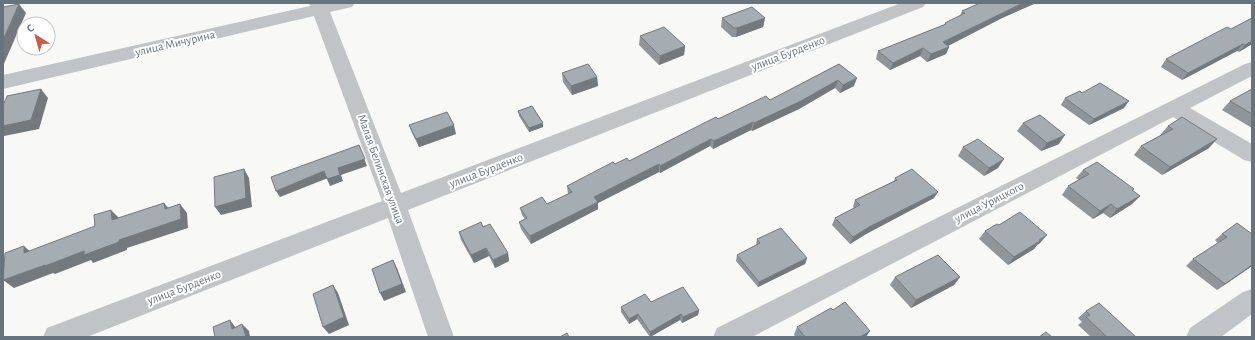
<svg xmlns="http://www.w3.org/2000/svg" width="1255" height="340" viewBox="0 0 1255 340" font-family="'Alegreya Sans',sans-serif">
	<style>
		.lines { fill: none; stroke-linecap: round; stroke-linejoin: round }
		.minor { fill: #c0c4c7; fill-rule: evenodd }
		.wall { fill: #8f9599 }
		.shaded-wall { fill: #74797d }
		.building { fill: #a6adb2; stroke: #74797d }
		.labels { text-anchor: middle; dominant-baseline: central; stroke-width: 4; stroke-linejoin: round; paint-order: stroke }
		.street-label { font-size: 12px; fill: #66757d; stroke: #fff }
	</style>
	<rect width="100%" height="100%" fill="#f8f8f6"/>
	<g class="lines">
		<g class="minor">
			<polygon points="309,3 355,3 352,7 330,12 401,193 901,3 926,3 923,7 408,210 454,337 428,337 388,218 87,337 43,337 47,328 382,201 314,16 3,89 3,75 310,6"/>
			<polygon points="1252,62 1252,76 1190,108 1252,144 1252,162 1244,160 1173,117 752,337 713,337 717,328 1245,64"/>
			<polygon points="1252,289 1252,314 1221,337 1186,337 1190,328 1243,292"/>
		</g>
	</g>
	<g class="wall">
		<polygon points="980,3 1036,3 1002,18 948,46 949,47 946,54 927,62 920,56 890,70 876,59 878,51 944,25 945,23 960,16 962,11"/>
		<polygon points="722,18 765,18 763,27 736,37 732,37 721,27"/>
		<polygon points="1252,18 1252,44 1239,52 1237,51 1182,80 1161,67 1166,59 1231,29"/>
		<polygon points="640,36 685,46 684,55 659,65 639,45"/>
		<polygon points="839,64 854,86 840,93 835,88 799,109 752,131 751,130 713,149 710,146 660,173 659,172 598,203 598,209 531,244 521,229 519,222 525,219 522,215 520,208 547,204 568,194 567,186 615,164 629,161 718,119 770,100"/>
		<polygon points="562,73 597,77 598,86 572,95 563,82"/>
		<polygon points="1252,89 1252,128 1222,110 1230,101"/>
		<polygon points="1082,93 1124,108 1089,125 1061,105 1065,98"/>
		<polygon points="518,111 543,127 529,132 519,116"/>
		<polygon points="1023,123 1059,144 1041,151 1017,131"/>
		<polygon points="409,125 456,134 419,147 412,133"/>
		<polygon points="1168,126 1209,148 1162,175 1134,155 1141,146 1161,135 1161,134"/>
		<polygon points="963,147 998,168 984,176 958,156"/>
		<polygon points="1083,170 1133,191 1140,196 1132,204 1110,218 1103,213 1093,219 1062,195 1068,186 1079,180 1076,178"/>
		<polygon points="895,178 934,198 866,234 850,244 832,225 835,218 854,208 853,207 855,200 894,181"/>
		<polygon points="999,225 1040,243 1037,245 1034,249 1008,265 979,239 985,231"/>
		<polygon points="483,227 508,253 509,261 495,268 489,256 474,263 461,240 459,232"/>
		<polygon points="1222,234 1252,234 1252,266 1217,290 1186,266 1193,259 1218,243 1215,240"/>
		<polygon points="757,239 807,258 805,264 758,287 736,261 737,255 756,245"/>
		<polygon points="895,277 960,277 954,285 911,308 890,285"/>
		<polygon points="651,302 699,310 698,315 682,323 680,320 650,337 637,319 629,324 621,312 621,307"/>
		<polygon points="833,310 866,337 796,337 794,335 797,327"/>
		<polygon points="1086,311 1136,337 1091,337 1078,325 1082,322 1078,318"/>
	</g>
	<g class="shaded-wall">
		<polygon points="1023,3 1036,3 1002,18 940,50 943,42"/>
		<polygon points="19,4 26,13 3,66 3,40"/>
		<polygon points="765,18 763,27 736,37 737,28"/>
		<polygon points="1252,41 1252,44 1239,52 1245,45"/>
		<polygon points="1243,44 1237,51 1182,80 1188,73"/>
		<polygon points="685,46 684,55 659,65 660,56"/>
		<polygon points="949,47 946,54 927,62 931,54"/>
		<polygon points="923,48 920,56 890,70 893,63"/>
		<polygon points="597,77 598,86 572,95 571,86"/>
		<polygon points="857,78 854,86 840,93 843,85"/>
		<polygon points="838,80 835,88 799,109 752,131 754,123"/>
		<polygon points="41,89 48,98 39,129 4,136 3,126"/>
		<polygon points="1129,101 1124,108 1089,125 1094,119"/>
		<polygon points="753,122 751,130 713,149 714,141"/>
		<polygon points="543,123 543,127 529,132 529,128"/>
		<polygon points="454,125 456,134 419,147 416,139"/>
		<polygon points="1065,135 1059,144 1041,151 1047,143"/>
		<polygon points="711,139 710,146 660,173 660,166"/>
		<polygon points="1217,139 1209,148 1162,175 1170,167"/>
		<polygon points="359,145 367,166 341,175 343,181 330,186 327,179"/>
		<polygon points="1004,159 998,168 984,176 989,168"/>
		<polygon points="659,164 659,172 598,203 598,209 531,244 530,236 594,197"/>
		<polygon points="244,169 249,178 252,207 221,215 215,207"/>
		<polygon points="324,171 328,178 280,197 276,191"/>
		<polygon points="938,192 934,198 866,234 850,244 853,237 869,227"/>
		<polygon points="1140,196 1132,204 1110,218 1117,209"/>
		<polygon points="164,203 171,211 165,209"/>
		<polygon points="180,204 187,213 188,228 127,248 127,250 93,263 91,260 55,274 53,273 14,288 3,280 84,251 119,240"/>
		<polygon points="1111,204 1103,213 1093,219 1100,211"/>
		<polygon points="111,210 119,218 112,220"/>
		<polygon points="1047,235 1040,243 1037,245 1034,249 1008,265 1014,257"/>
		<polygon points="24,246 33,254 24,253"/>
		<polygon points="486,248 489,256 474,263 471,255"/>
		<polygon points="508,253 509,261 495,268 493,260"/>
		<polygon points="807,258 805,264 758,287 759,282"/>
		<polygon points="393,260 397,268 406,292 384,301 380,293"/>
		<polygon points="1252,265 1252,266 1217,290 1225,284"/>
		<polygon points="960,277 954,285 911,308 916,300"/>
		<polygon points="333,285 338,293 349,325 329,334 323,327"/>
		<polygon points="699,310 698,315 682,323 683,317"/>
		<polygon points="638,314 637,319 629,324 629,319"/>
		<polygon points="681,314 680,320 650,337 650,332"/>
		<polygon points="230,320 236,328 232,329"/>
		<polygon points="242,324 249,331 250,337 246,337"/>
		<polygon points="870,331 866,337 860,337"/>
	</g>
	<g class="building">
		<polygon points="980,3 1023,3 943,42 949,47 931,54 923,48 893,63 878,51 946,24 945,23 965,13 962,11"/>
		<polygon points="19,4 3,40 3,7"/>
		<polygon points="752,7 765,18 737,28 734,28 722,18"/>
		<polygon points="1252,18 1252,41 1245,45 1243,44 1188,73 1166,59 1227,27 1231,29"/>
		<polygon points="664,27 685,46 660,56 640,36"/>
		<polygon points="588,64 597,77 571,86 562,73"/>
		<polygon points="839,64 857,78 843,85 838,80 801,101 754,123 753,122 714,141 711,139 660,166 659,164 594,197 598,202 530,236 519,222 527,218 520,208 542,197 547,204 572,192 567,186 613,162 615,164 627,158 629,161 716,117 718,119 766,96 770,100"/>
		<polygon points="1100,83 1129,101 1094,119 1065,98 1080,91 1082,93"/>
		<polygon points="41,89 31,120 3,126 3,106 7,96"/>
		<polygon points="1252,89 1252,114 1230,101"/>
		<polygon points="532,106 543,123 529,128 518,111"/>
		<polygon points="447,112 454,125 416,139 409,125"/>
		<polygon points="1040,115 1065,135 1047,143 1023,123"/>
		<polygon points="1182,117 1217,139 1170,167 1141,146 1173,129 1168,126"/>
		<polygon points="978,139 1004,159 989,168 963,147"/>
		<polygon points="359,145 365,159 338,168 340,175 327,179 324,171 276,191 271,177"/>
		<polygon points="1097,162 1134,189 1132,190 1140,196 1117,209 1111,204 1100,211 1068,186 1089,174 1083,170"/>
		<polygon points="244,169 246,198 215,207 214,177"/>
		<polygon points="912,169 938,192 869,227 853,237 835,218 860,205 855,200 897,180 895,178"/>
		<polygon points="164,203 165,209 180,204 181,219 119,240 119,242 84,255 84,251 45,266 45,265 3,280 5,253 24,246 24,253 95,226 94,215 111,210 112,220"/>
		<polygon points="1020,212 1047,235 1039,240 1040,241 1014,257 985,231 997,224 999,225"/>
		<polygon points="481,222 483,227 490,224 508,253 493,260 486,248 471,255 459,232"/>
		<polygon points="1237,223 1252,234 1252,265 1225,284 1193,259 1227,237 1222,234"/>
		<polygon points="781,228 807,258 759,282 737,255 760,243 757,239"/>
		<polygon points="938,255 960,277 916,300 895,277"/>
		<polygon points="393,260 402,284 380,293 372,269"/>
		<polygon points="333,285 344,317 323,327 313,294"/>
		<polygon points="683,287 699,310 683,317 681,314 650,332 638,314 629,319 621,307 645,294 651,302"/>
		<polygon points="845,302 870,331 860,337 805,337 797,327 831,308 833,310"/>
		<polygon points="1099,303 1136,337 1107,337 1086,317 1090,315 1086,311"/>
		<polygon points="230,320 232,329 242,324 246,337 215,337 213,327"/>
		<polygon points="1046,332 1052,337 1039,337"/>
		<polygon points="567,333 569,337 560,337"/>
	</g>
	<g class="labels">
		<g class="street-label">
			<text transform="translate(175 43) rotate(-13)">улица Мичурина</text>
			<text transform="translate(788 53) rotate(-21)">улица Бурденко</text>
			<text transform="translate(381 169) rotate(70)">Малая Белинская улица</text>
			<text transform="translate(486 170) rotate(-21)">улица Бурденко</text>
			<text transform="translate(989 202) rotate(-27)">улица Урицкого</text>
			<text transform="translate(184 287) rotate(-21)">улица Бурденко</text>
		</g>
	</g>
	<rect width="1255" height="340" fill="none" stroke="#66757d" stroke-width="8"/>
	<g transform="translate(36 36) rotate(323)"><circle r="19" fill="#ffffff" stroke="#c2c8cb"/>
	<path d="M0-3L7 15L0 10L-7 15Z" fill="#cd5a42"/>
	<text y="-6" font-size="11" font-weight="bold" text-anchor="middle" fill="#66757d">С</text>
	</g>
</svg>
